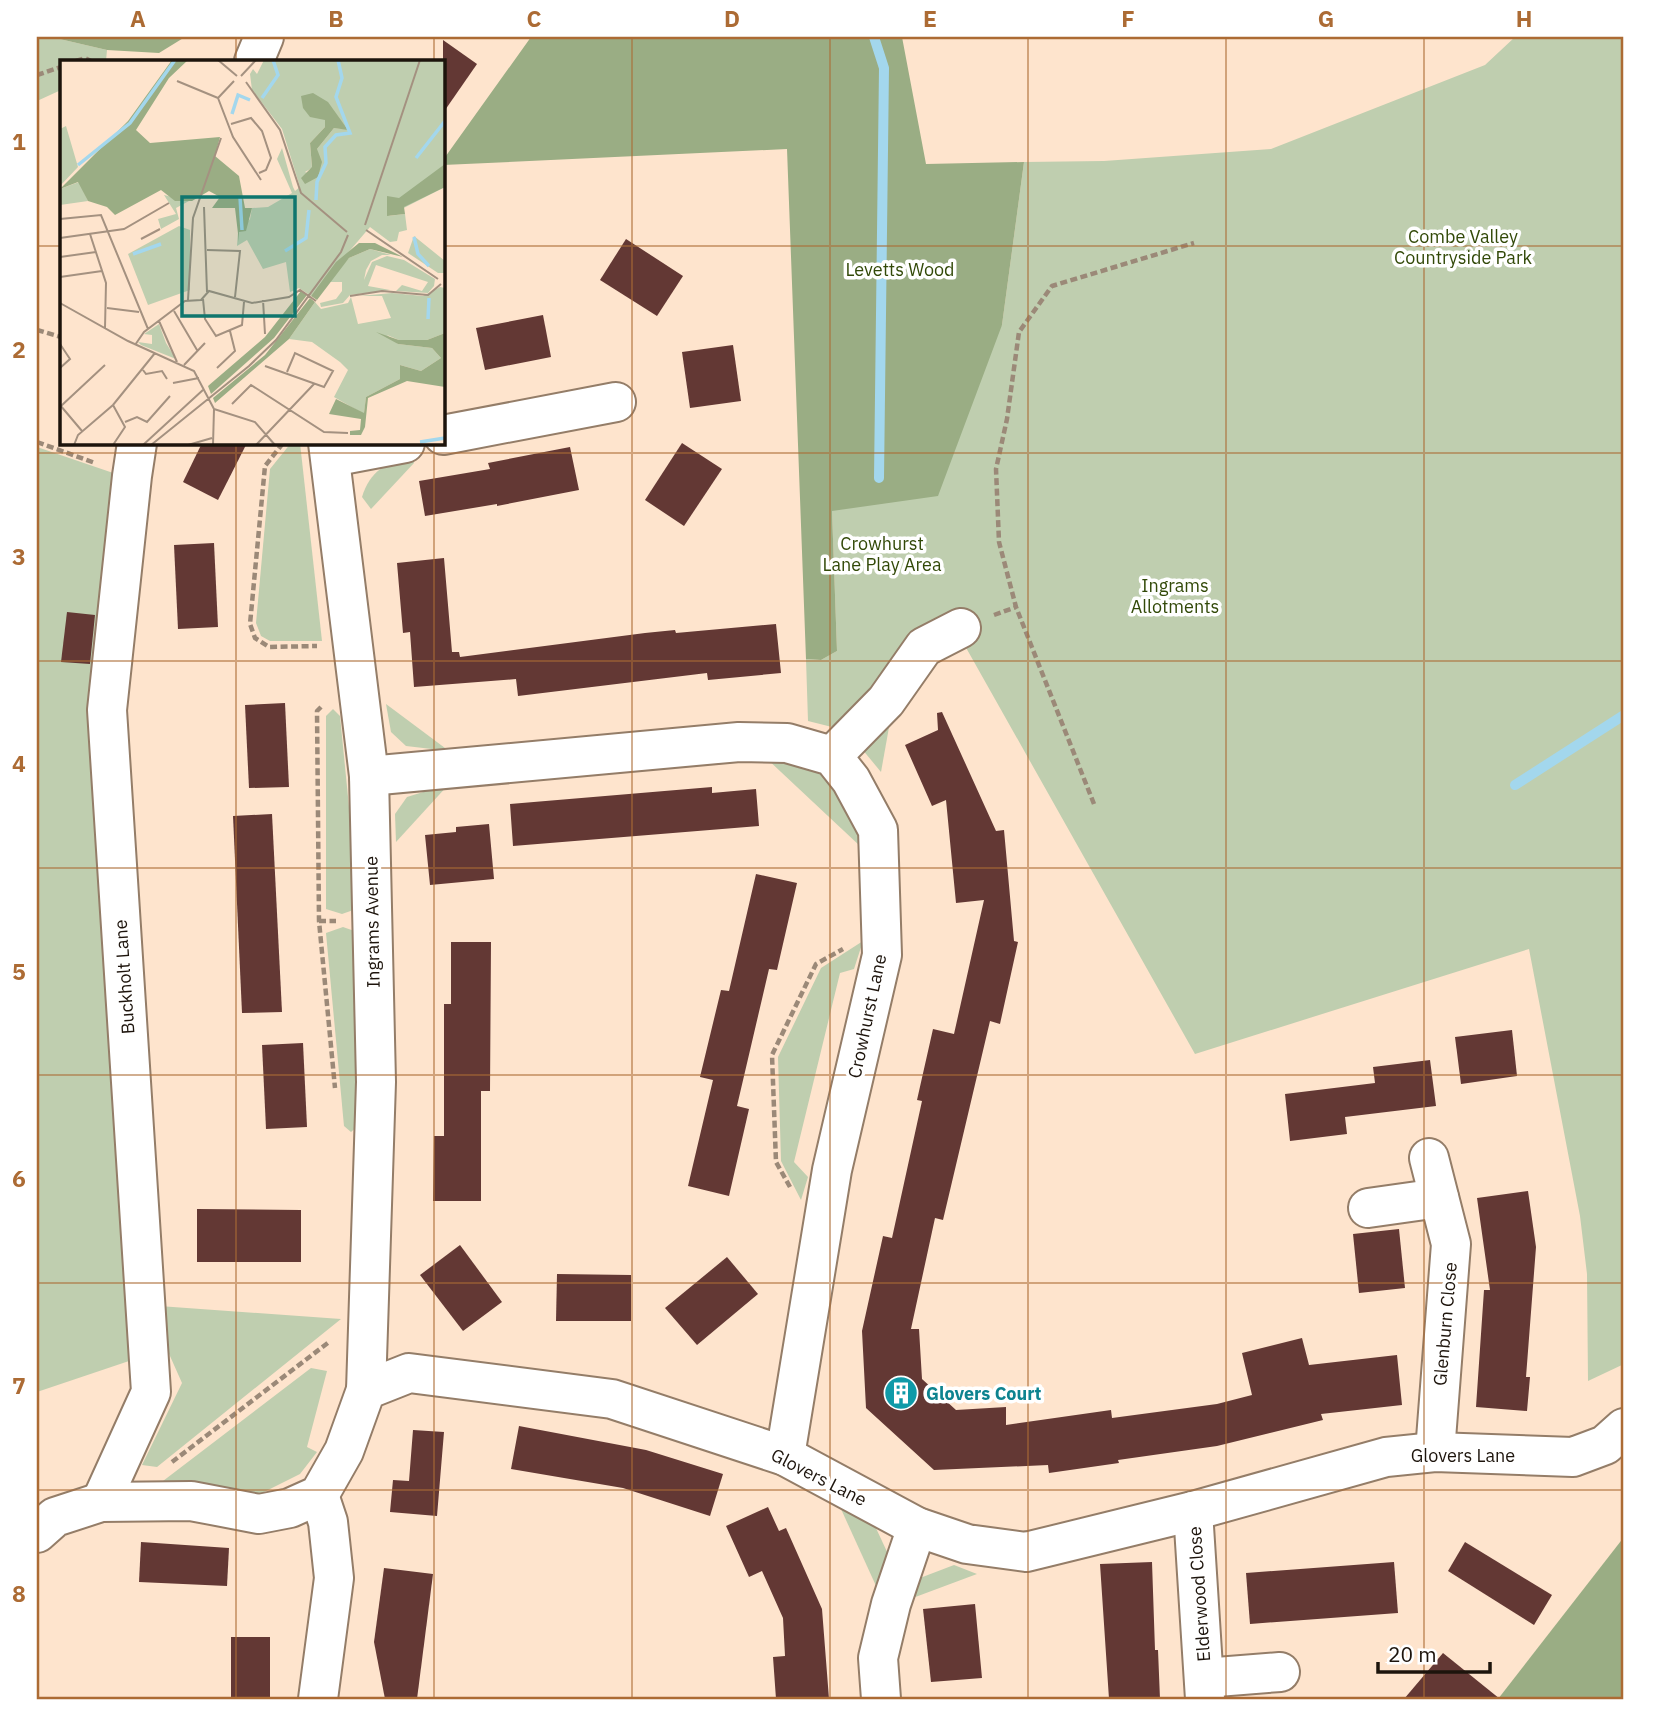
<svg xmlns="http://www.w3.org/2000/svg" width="1661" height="1736" viewBox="0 0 1661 1736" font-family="'IBM Plex Sans',sans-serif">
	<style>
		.green { fill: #bfceaf }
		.forest { fill: #9aad84 }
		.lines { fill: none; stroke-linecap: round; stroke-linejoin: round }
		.stream { stroke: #a3d7ed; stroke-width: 10 }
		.building { fill: #633834 }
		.minor-casing { stroke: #947d68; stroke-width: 42 }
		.path { stroke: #9b8978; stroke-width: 4.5; stroke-dasharray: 7 3.5; stroke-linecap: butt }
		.minor { stroke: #fff; stroke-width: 38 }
		.grid { fill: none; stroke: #ac6b34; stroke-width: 2; stroke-opacity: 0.55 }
		.labels { text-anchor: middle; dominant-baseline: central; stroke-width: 7; stroke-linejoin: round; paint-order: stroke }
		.park-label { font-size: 18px; fill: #324908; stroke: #fff }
		.street-label { font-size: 18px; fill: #1d140c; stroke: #fff }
		.culture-label { font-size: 18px; font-weight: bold; fill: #0d838f; stroke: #fff; text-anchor: start }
		.inset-river { fill: none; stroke: #a3d7ed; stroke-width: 3.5 }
		.inset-road { fill: none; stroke: #a49180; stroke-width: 2 }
		.view { fill: #0f766e; fill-opacity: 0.15; stroke: #0f766e; stroke-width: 3.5 }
		.inset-edge { fill: none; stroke: #1d140c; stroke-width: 3.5 }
		.neatline { fill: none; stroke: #ac6b34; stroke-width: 2.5 }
		.grid-label { font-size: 23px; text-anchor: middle; font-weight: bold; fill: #ac6b34 }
	</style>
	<rect width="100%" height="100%" fill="#fee4cd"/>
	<g class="green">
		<polygon points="37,37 51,37 107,50 106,61 61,61 61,90 37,101"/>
		<polygon points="1515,37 1624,37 1624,1364 1588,1381 1587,1274 1580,1216 1529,949 1195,1054 960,637 844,730 808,721 806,659 821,660 837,651 832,511 1002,325 1024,162 1104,161 1271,149 1485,65"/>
		<polygon points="291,443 300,443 322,641 270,641 261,636 256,623 270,469"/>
		<polygon points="37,447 122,476 135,1322 129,1361 37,1392"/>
		<path d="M412,457l2,6 -43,46 -9,-12c8,-26 24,-35 50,-40z"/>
		<polygon points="386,704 449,751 406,746 391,732"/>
		<polygon points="893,705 881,772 857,743"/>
		<polygon points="333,709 340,716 359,908 342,914 326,909 326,716"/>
		<polygon points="765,757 827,768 861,827 860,846"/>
		<polygon points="449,784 396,842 395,814 407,797"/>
		<polygon points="343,927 360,933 359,1125 351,1132 344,1126 326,933"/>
		<polygon points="863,941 854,969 840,973 794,1162 808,1177 801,1200 781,1161 778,1057 821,968"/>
		<polygon points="159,1306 341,1319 157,1467 142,1465 182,1383 162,1338"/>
		<polygon points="311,1368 327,1371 307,1447 317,1452 300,1474 260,1494 163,1481"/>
		<polygon points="841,1509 875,1526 889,1556 877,1588"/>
		<polygon points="954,1565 977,1574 910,1599 920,1578"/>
	</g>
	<g class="forest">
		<polygon points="51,37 185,37 159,53 107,50"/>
		<polygon points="531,37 902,37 926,164 1024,162 1002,325 938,496 832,511 837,651 821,660 806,659 787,149 443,165 443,160"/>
		<polygon points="1624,1537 1624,1699 1498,1699"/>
	</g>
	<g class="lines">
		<g class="stream">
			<polyline points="874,37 884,68 879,478"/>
			<polyline points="1515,785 1624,715"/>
		</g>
	</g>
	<g class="building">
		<polygon points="443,40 477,64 443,113"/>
		<polygon points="626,239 683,276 657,316 600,280"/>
		<polygon points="543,315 551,357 485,370 476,328"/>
		<polygon points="733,345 741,401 690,408 682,352"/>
		<polygon points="202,443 247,443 218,500 183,482"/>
		<polygon points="682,443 722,469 684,526 645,500"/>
		<polygon points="570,447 579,490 497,506 497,504 425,516 419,481 490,469 488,463"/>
		<polygon points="214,543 218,627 178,629 174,545"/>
		<polygon points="444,558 452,652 459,652 460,657 645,633 675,630 676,633 776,624 781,673 708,680 707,673 518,696 516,679 414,687 410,632 403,633 397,563"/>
		<polygon points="67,612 95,615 90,664 61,662"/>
		<polygon points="285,703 289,787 249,788 245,705"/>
		<polygon points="942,712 996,831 1004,830 1014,941 1018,942 1000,1024 990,1021 943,1220 935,1218 911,1329 919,1329 922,1379 956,1410 1006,1407 1006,1425 1111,1410 1112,1418 1217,1404 1252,1395 1242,1353 1302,1338 1309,1365 1397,1355 1402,1405 1321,1414 1323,1420 1217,1446 1118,1460 1119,1463 1049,1473 1048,1465 934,1470 866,1408 862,1331 883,1236 892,1238 922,1101 917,1100 933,1029 954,1034 984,900 956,903 946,800 932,806 905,745 938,730 937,713"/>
		<polygon points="712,787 712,793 756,789 759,826 513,846 510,804"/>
		<polygon points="272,814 282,1012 242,1013 233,816"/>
		<polygon points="489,824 494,879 430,885 425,835 456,832 456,827"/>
		<polygon points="756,874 797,883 777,970 769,969 737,1106 749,1109 729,1196 688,1186 713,1080 700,1077 721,990 729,991"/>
		<polygon points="451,942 491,942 490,1091 481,1091 481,1201 433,1201 434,1136 444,1136 444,1004 451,1004"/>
		<polygon points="1512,1030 1517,1076 1461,1084 1455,1037"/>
		<polygon points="303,1043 307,1127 266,1129 262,1045"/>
		<polygon points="1430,1060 1436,1106 1345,1117 1347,1134 1290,1141 1285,1094 1375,1083 1373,1067"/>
		<polygon points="1528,1191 1536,1247 1526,1377 1530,1377 1527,1411 1476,1407 1484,1290 1490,1290 1477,1198"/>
		<polygon points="197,1209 301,1210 301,1262 197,1262"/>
		<polygon points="1399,1229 1405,1288 1359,1293 1353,1234"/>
		<polygon points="460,1245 502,1302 463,1331 420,1275"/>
		<polygon points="727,1257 758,1294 697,1345 665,1308"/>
		<polygon points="557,1274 631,1275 631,1321 556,1321"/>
		<polygon points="519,1426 646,1450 723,1474 710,1516 623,1488 511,1469"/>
		<polygon points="413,1430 444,1432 437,1516 390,1512 393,1480 409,1481"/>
		<polygon points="768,1507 779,1531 786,1528 822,1609 829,1699 776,1699 773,1657 785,1656 783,1618 762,1571 749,1577 726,1526"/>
		<polygon points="141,1542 229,1548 227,1586 139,1582"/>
		<polygon points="1465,1542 1552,1595 1534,1625 1448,1571"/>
		<polygon points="1152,1562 1155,1650 1158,1650 1160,1699 1109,1699 1100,1564"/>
		<polygon points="1394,1562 1398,1613 1250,1624 1246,1573"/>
		<polygon points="384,1568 433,1574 417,1699 385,1699 374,1642"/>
		<polygon points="975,1604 982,1678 931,1682 923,1609"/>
		<rect x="231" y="1637" width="39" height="62"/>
		<polygon points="1443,1653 1500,1699 1404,1699"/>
	</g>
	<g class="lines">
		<g class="minor-casing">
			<g id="minor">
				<polyline points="254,61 264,37"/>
				<polyline points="443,435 616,402"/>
				<polyline points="328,443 369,776 376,1082 366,1390"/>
				<polyline points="331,457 405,443"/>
				<polyline points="832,756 886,701 924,647 961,628"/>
				<polyline points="369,776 739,742 787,743 832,756 851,780 878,830 882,955 832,1170 785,1456"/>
				<polyline points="1429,1158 1451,1244 1435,1452"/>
				<polyline points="1368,1208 1439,1198"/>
				<polyline points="101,1502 151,1392 107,710 132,476 137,443"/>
				<polyline points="1193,1511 1205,1699"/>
				<polyline points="37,1533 55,1517 101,1502 191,1501 259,1514 290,1508 319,1495 344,1451 366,1390 409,1373 612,1399 785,1456 917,1527 967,1544 1026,1552 1193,1511 1386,1457 1435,1452 1573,1457 1605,1445 1624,1428"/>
				<polyline points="1204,1678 1280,1672"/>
				<polyline points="318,1699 334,1578 328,1522 319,1495"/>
				<polyline points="881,1699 878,1658 891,1604 917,1527"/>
			</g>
		</g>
		<g class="path">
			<polyline points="76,61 85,58 91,61"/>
			<polyline points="37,75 61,67"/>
			<polyline points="37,330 61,337"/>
			<polyline points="37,442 95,463"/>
			<polyline points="283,443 265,466 250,624 255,638 269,647 317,646"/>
			<polyline points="994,615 1016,607"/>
			<polyline points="321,707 317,711 319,921 335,1088"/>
			<polyline points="1094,804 1016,607 999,542 996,469 1007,419 1019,332 1052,286 1194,243"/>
			<polyline points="319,921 336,921"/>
			<polyline points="790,1187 776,1162 772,1055 816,964 843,949"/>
			<polyline points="172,1462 329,1342"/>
		</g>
		<use href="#minor" class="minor"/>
	</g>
	<path class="grid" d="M236,37v24M434,37v24M632,37v1662M830,37v1662M1028,37v1662M1226,37v1662M1424,37v1662M37,246h24M443,246h1181M236,443v1256M434,443v1256M37,453h1587M37,661h1587M37,868h1587M37,1075h1587M37,1283h1587M37,1490h1587"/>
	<defs>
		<g id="building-disc" transform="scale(1.75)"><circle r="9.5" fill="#0f9aa8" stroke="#fff"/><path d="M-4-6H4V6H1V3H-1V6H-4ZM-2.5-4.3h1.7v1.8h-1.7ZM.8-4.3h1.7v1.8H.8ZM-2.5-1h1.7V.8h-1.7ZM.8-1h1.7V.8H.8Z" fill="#fff"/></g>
	</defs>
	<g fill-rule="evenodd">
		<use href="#building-disc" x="901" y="1393"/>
	</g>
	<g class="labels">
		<g class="park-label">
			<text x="1463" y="236">Combe Valley<tspan x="1463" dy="21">Countryside Park</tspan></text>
			<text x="900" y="269">Levetts Wood</text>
			<text x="882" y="543">Crowhurst<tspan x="882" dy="21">Lane Play Area</tspan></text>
			<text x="1175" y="585">Ingrams<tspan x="1175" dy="21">Allotments</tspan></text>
		</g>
		<g class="street-label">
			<text transform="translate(372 922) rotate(-91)">Ingrams Avenue</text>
			<text transform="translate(124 977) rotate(-94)">Buckholt Lane</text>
			<text transform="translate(867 1016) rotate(-78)">Crowhurst Lane</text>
			<text transform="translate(1445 1324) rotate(-85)">Glenburn Close</text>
			<text x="1463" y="1455">Glovers Lane</text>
			<text transform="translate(819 1477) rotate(27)">Glovers Lane</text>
			<text transform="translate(1199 1594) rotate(-94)">Elderwood Close</text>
		</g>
		<g class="culture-label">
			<text x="926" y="1393">Glovers Court</text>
		</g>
	</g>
	<g transform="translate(60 60)">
		<rect width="385" height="385" fill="#fee4cd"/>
		<path d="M204,0h181v127l-57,29 17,-2 2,16 -8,2 -2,9 -7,1 -20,-15 -59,69 -12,-8 -9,4 -4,-30 -23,7 -16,-29 -10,6 1,-14 12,-13 2,-11 16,-1 24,-14 -15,-34 5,-11 11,39 2,4 5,-4 -18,-58 -30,-39 -2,-16 3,-5 4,5zM271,48l16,21 -13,-1 -17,21 1,28 -13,-5 7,-4 -2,-25 15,-16zM6,66l12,41 -18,19v-57zM19,122l9,19 -28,4v-16zM104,135l25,6 -13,7 3,11 -18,10 -3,-10 18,-5zM119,166l11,4v60l-42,15 -20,-51zM354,176l31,25v12h-7l-30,-20zM310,189l21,6h-9l-11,6 -5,9 -2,10 8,-18 15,-6 17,4 31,19 -1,7 -6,7 -32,-2 6,-6 20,6 6,-9 -52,-17 -8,21 22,4 -40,5 -7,8 -22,4 -1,-4 16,-4 6,-8v-9h-14l2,-4 19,-20zM380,227l5,1v45l-18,7h-28l-12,-5 11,9 34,4 9,10 -20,13 -21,-6v14l-34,18 -2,17 -30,-17 14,-27 -8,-8 -28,-20 -23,-3 26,-37 6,7 27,-6 3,-6 7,27 33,-6 -9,-22h-23l33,-3 31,3zM99,264l7,19 10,16 -35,-14 -3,-3 14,2v-9l-8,-1z" fill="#bfceaf" fill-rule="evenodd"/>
		<path d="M112,0h16l-19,18 -33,52 14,13 70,-6 -5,19 24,20 6,32h7l-6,23 -7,1v10l-4,-34h-23l8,-11 -11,-6 -17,10h-17l-14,-11 -46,25 -8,-8 -19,-6 -10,-19 -18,7 68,-68zM253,33l15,9 20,28 -14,-2 -17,21 5,13 -4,15 -13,7 -4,-6 11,-11 -2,-24 15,-16v-7l-15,-3 -7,-9 -2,-12zM385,104v23l-41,20 1,7 -18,2v-20l12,2zM299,183h16l28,14 -33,-8 -21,9 -32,42 -6,-4 25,-34zM241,231l6,4 -33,43 -63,56 -3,-8 57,-49zM250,238l5,4 -26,37 -74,64 -2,-5 52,-43zM316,272l23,8h28l18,-7v54l-38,-6 -39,17 -3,29 -4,8h-11v-4l10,-1 1,-11 -32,-5 7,-15 28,14 2,-16 34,-18v-14l21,6 20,-13 -9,-10 -34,-4z" fill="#9aad84"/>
		<path class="inset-river" d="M202,38l16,-23 -5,-15M172,54l6,-19 12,5M356,98l29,-37M18,105l52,-42 45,-63M180,137l2,33M256,140l1,-18 9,-19 -1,-16 11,-12 14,-2 -14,-36 6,-19 -4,-18M354,177l4,17 11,12M225,191l21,-13 3,-28M73,194l28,-10M368,259l1,-21M360,382l25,-4"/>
		<path class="inset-road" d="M158,0l19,16M181,16l15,-16M117,21l41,17 16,-17M186,22l34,48 21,63 46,39M158,38l15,39 28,43M171,64l20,-6 11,13 9,27 -5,12 -7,3M144,147l3,85M0,159l41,-4 47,114M305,165l55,-165M306,170l72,49M30,174l16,49 -1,45M0,178l64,-9 45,-26M81,179l19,-10M147,190l33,1 -5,46M0,197l36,-5M0,217l42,-6M290,236l32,-5 46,4 13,-11M143,239l2,20 11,17 26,-11 2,-23M128,240l5,-82 28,-80M203,240l2,34M0,243l68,38 66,30 20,38 -1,36M47,248l32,4M114,251l23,39M99,261l18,41M0,284l10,15 -10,9M75,285l9,-13 41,-31 16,-1 8,-9 43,12 37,-6 11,-7 16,11M124,305l21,-22M205,306l59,21 9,-16 -38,-18 -8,19M157,308l18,-17 -5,-20M83,310l3,4 16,-3 5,8M113,323l26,-5M172,344l19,-19 73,47 24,1M0,345l22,26M53,345l12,22 -12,18M1,346l44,-41M154,349l41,13 20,23M65,362l12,-5 10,5 23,-26M14,385l4,-10 35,-30 42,-52M83,385l61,-56M91,385l98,-79 27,-26 65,-88 7,-17M128,385l24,-7M196,385l58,-61"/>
		<path class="view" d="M122,137h113v119h-113z"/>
		<rect width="385" height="385" class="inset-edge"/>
	</g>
	<rect width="1661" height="1736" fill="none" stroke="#ffffff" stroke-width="77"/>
	<path d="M1378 1662v10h112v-10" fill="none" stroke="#1d140c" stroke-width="3.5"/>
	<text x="1388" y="1662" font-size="21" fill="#1d140c" stroke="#ffffff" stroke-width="5" paint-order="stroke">20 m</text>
	<rect x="38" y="38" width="1584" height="1660" class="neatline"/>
	<g class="grid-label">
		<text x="138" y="27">A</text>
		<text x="336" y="27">B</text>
		<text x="534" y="27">C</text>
		<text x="732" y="27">D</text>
		<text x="930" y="27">E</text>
		<text x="1128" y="27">F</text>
		<text x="1326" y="27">G</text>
		<text x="1524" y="27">H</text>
		<text x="19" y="150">1</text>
		<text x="19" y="358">2</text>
		<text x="19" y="565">3</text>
		<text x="19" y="772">4</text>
		<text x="19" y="980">5</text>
		<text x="19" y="1187">6</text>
		<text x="19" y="1394">7</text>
		<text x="19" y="1602">8</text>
	</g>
</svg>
